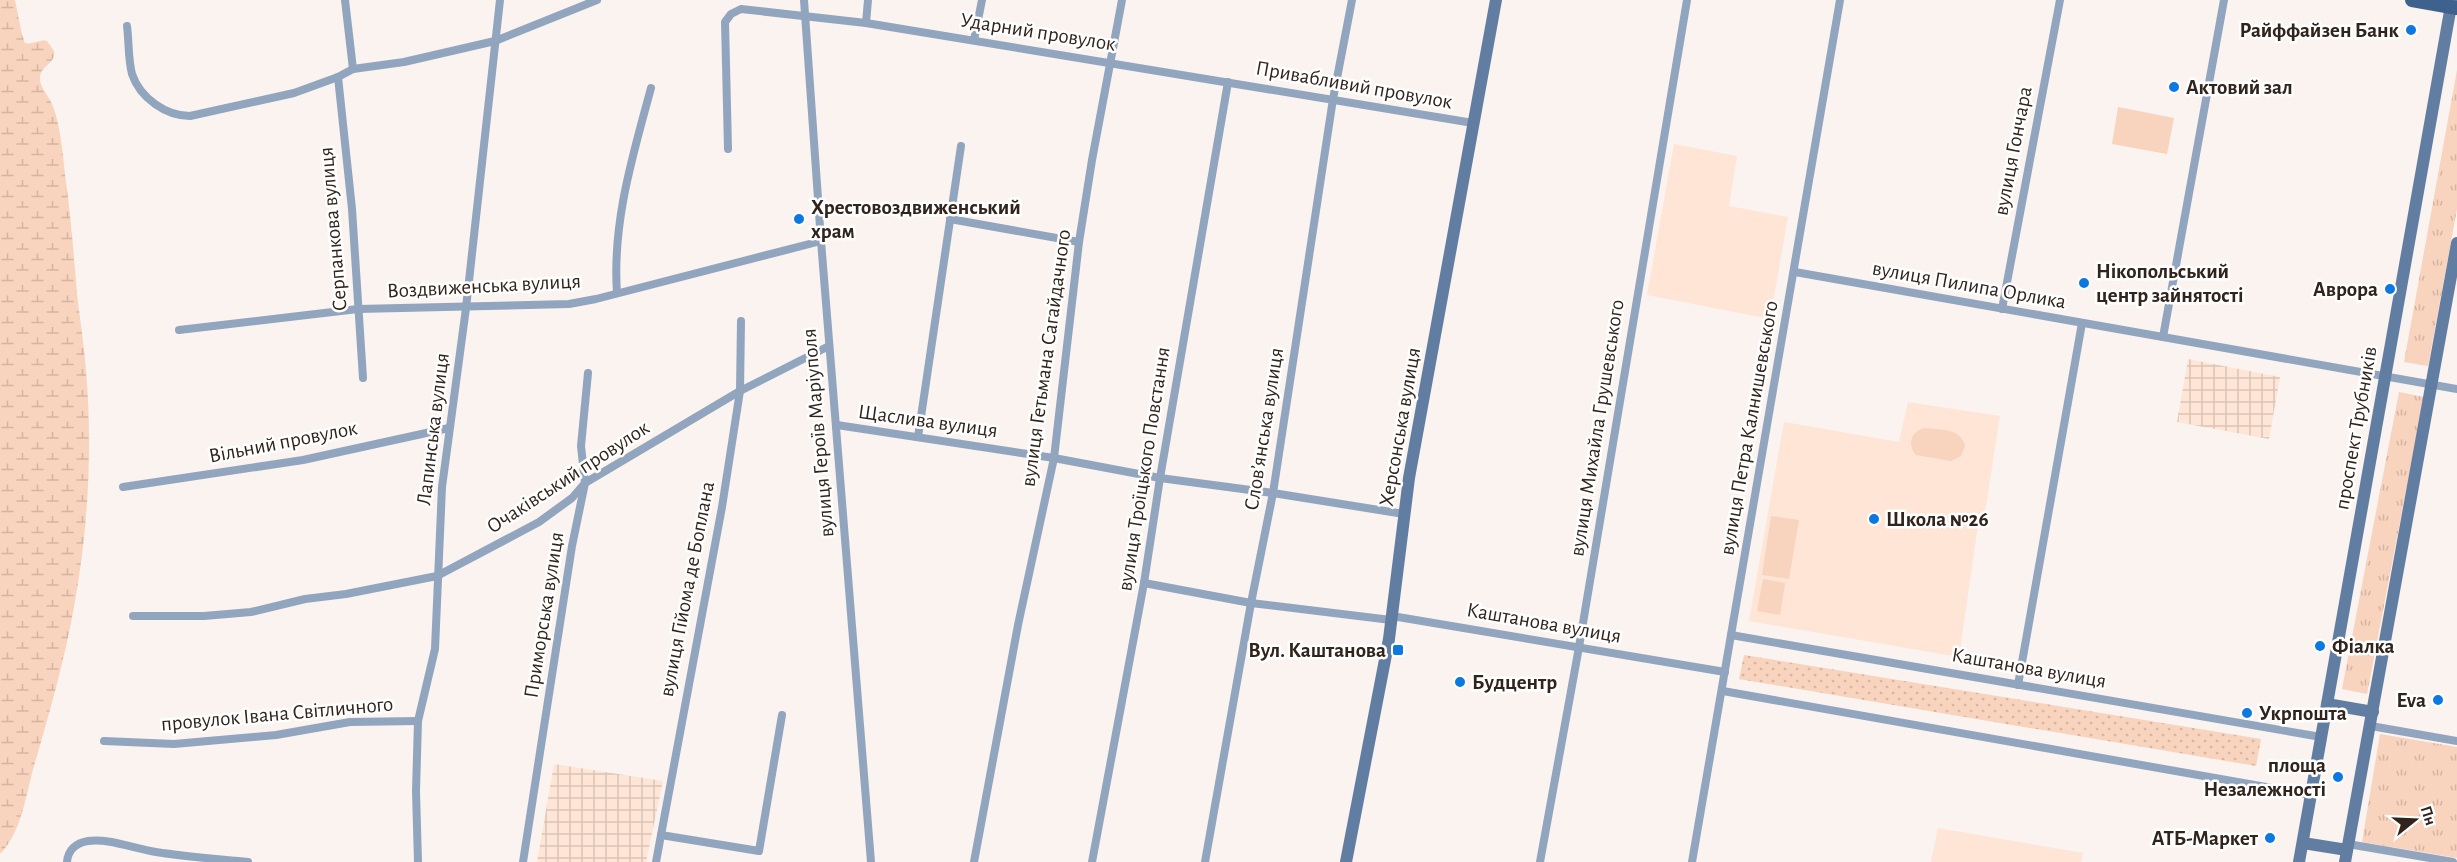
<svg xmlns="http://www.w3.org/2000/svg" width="2457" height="862" viewBox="0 0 2457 862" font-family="'Alegreya Sans',sans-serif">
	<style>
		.built { fill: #fee5d6 }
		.industrial { fill: url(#industrial-grid) }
		.grass { fill: url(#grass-dots) }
		.wetland { fill: url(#wetland-marsh) }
		.park { fill: url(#park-tufts) }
		.pitch { fill: #f8d3bd }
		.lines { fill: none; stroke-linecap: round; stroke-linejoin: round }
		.street { stroke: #91a5be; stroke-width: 8 }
		.secondary { stroke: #617ea2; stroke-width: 12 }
		.primary { stroke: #3e628d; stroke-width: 14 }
		.poi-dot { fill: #0b79e1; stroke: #fff; stroke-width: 2 }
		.labels { text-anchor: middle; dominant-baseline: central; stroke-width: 5; stroke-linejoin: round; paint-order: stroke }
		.poi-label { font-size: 21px; font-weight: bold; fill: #31241c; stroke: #fff; text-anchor: start }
		.street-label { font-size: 21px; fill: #31241c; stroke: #fff }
	</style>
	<defs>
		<pattern id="industrial-grid" width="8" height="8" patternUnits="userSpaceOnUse" patternTransform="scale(1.5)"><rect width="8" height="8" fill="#fee5d6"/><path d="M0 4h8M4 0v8" fill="none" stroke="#dac4b7"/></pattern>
		<pattern id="grass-dots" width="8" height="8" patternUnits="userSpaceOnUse" patternTransform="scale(1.5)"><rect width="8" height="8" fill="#f8d3bd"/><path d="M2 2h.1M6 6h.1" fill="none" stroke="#d5b5a2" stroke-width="1.8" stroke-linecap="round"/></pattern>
		<pattern id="wetland-marsh" width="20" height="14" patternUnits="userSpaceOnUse" patternTransform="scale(1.5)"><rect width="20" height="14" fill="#f8d3bd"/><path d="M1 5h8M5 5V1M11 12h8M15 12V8" fill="none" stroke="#d5b5a2"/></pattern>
		<pattern id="park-tufts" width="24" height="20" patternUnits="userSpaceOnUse" patternTransform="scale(1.5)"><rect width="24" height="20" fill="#f8d3bd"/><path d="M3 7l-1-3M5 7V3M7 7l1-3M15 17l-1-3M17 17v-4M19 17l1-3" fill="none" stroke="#d5b5a2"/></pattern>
	</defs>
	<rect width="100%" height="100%" fill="#faf3ef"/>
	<g class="built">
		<polygon points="1674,144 1737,156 1729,206 1788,217 1770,319 1647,295"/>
		<polygon points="1908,402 2000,416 1986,506 1977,532 1959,657 1749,621 1784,422 1899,442"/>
		<polygon points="1938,828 2083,853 2081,862 1931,862"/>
	</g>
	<g class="industrial">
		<polygon points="2188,359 2280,377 2269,439 2177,422"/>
		<polygon points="554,764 663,781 646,862 537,862"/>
	</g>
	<polygon class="grass" points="1744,655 2261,739 2256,766 1739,679"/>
	<path class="wetland" d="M0,0h15l7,35 3,8c8,2 14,-4 22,-2l7,10c2,13 -13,14 -14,26 -1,9 7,17 11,25 10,21 12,56 15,80 5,37 8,75 11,112 3,26 7,51 9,77 6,69 3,143 -8,212 -9,60 -25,118 -42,176 -10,32 -13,72 -36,95z"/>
	<g class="park">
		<polygon points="2457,70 2457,209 2428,366 2404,362"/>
		<polygon points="2399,392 2424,397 2367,694 2342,689"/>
		<polygon points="2380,734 2457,747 2457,858 2362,842"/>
	</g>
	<g class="pitch">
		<polygon points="2118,107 2174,118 2167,154 2112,144"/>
		<path d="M1925,428c15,2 36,0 40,18l-4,10 -10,5 -35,-6c-9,-11 -5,-24 9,-27z"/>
		<polygon points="1771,516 1799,520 1789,579 1762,575"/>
		<polygon points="1763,579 1785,583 1780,615 1757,611"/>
	</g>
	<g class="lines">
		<g class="street">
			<polyline points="345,0 353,69"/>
			<polyline points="804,0 821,241 871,862"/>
			<polyline points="866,23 868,0"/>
			<path d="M127,26c2,15 1,33 5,48 8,24 34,42 58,42l104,-23 44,-16 15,-8 51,-7 91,-21 102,-41"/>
			<polyline points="974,40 982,0"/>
			<polyline points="338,77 352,209 363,378"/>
			<polyline points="728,149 725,22 731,14 741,9 866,23 1473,123"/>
			<polyline points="950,219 1079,242"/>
			<polyline points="1795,272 2457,389"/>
			<path d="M617,293c-5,-71 16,-138 34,-205"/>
			<polyline points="2002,309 2060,0"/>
			<polyline points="179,330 358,309 569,304 596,299 821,241"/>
			<polyline points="2163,337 2224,0"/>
			<polyline points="837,425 1054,458 1160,478 1273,493 1404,514"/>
			<polyline points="918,437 961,146"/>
			<polyline points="123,487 303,460 449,428"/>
			<polyline points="1144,583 1251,603 1391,620"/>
			<polyline points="133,616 204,616 251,612 305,599 346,594 437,576 539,522 572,498 585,483 740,391 829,346"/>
			<polyline points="1392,616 1725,672"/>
			<polyline points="1731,635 2321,737"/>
			<polyline points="2018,685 2082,323"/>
			<polyline points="1723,691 2311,795"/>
			<polyline points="2371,726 2457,741"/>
			<polyline points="104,741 174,744 276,735 350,722 418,721"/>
			<polyline points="661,835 759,851 782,715"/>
			<polyline points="2348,844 2453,862"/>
			<path d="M67,862c1,-12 9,-19 21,-21 21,-3 47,8 68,11 31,5 62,7 92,10"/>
			<polyline points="418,862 416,791 418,721 435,649 442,487 466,308 500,0"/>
			<polyline points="523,862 572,546 585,483 581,446 588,373"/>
			<polyline points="656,862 722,507 740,391 741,321"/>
			<polyline points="974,862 1018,625 1054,458 1079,242 1092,160 1122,0"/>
			<polyline points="1092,862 1144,583 1160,478 1228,82"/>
			<polyline points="1205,862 1251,603 1273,493 1333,99 1352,0"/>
			<polyline points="1540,862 1579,647 1687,0"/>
			<polyline points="1692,862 1840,0"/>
		</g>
		<g class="secondary">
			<polyline points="2327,704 2373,712"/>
			<polyline points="2303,843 2347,850"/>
			<polyline points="1346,862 1389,639 1409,478 1496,0"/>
			<polyline points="2299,862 2452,0"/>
			<polyline points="2345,862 2457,243"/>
		</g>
		<polyline class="primary" points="2412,0 2457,8"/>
	</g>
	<g class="poi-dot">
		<circle cx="2411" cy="30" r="6"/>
		<circle cx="2174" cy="87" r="6"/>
		<circle cx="799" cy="219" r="6"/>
		<circle cx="2084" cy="283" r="6"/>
		<circle cx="2390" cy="289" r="6"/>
		<circle cx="1874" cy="519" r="6"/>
		<circle cx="2320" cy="646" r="6"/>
		<rect x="1392" y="644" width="12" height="12" rx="3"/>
		<circle cx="1460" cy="682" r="6"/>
		<circle cx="2438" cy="700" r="6"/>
		<circle cx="2247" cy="713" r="6"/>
		<circle cx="2338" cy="777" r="6"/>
		<circle cx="2270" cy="838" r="6"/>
	</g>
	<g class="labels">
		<g class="poi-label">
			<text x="2399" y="30" text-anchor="end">Райффайзен Банк</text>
			<text x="2186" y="87">Актовий зал</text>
			<text x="811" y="207">Хрестовоздвиженський<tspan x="811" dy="24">храм</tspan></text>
			<text x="2096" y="271">Нікопольський<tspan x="2096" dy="24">центр зайнятості</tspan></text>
			<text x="2378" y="289" text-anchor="end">Аврора</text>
			<text x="1886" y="519">Школа №26</text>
			<text x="2332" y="646">Фіалка</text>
			<text x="1386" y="650" text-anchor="end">Вул. Каштанова</text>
			<text x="1472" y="682">Будцентр</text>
			<text x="2426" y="700" text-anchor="end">Eva</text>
			<text x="2259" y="713">Укрпошта</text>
			<text x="2326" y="765" text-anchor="end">площа<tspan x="2326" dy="24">Незалежності</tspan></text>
			<text x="2258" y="838" text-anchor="end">АТБ-Маркет</text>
		</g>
		<g class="street-label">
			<text transform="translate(1038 32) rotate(9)">Ударний провулок</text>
			<text transform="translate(1354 85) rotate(10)">Привабливий провулок</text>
			<text transform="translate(2013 151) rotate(-79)">вулиця Гончара</text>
			<text transform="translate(333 229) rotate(-95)">Серпанкова вулиця</text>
			<text transform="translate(1969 285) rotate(10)">вулиця Пилипа Орлика</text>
			<text transform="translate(484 286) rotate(-3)">Воздвиженська вулиця</text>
			<text transform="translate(1046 358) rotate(-82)">вулиця Гетьмана Сагайдачного</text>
			<text transform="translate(928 421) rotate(8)">Щаслива вулиця</text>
			<text transform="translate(1400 427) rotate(-80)">Херсонська вулиця</text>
			<text transform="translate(1597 428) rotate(-81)">вулиця Михайла Грушевського</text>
			<text transform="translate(1749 428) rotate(-80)">вулиця Петра Калнишевського</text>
			<text transform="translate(2356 428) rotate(-80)">проспект Трубників</text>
			<text transform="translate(433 429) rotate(-83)">Лапинська вулиця</text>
			<text transform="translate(1264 429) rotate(-81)">Словʼянська вулиця</text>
			<text transform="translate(818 433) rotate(-95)">вулиця Героїв Маріуполя</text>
			<text transform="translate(283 442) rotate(-11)">Вільний провулок</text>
			<text transform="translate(1144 469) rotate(-81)">вулиця Троїцького Повстання</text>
			<text transform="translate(568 477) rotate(-33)">Очаківський провулок</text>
			<text transform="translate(687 589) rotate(-79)">вулиця Гійома де Боплана</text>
			<text transform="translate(544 615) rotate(-81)">Приморська вулиця</text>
			<text transform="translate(1544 623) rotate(10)">Каштанова вулиця</text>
			<text transform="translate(2029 668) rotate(10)">Каштанова вулиця</text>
			<text transform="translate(277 714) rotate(-5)">провулок Івана Світличного</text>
		</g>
	</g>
	<g transform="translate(2415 820) rotate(72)" stroke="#ffffff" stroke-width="4.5" paint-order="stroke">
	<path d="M0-4.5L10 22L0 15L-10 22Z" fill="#31241c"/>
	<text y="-9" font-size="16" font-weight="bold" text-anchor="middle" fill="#31241c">Пн</text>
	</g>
</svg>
